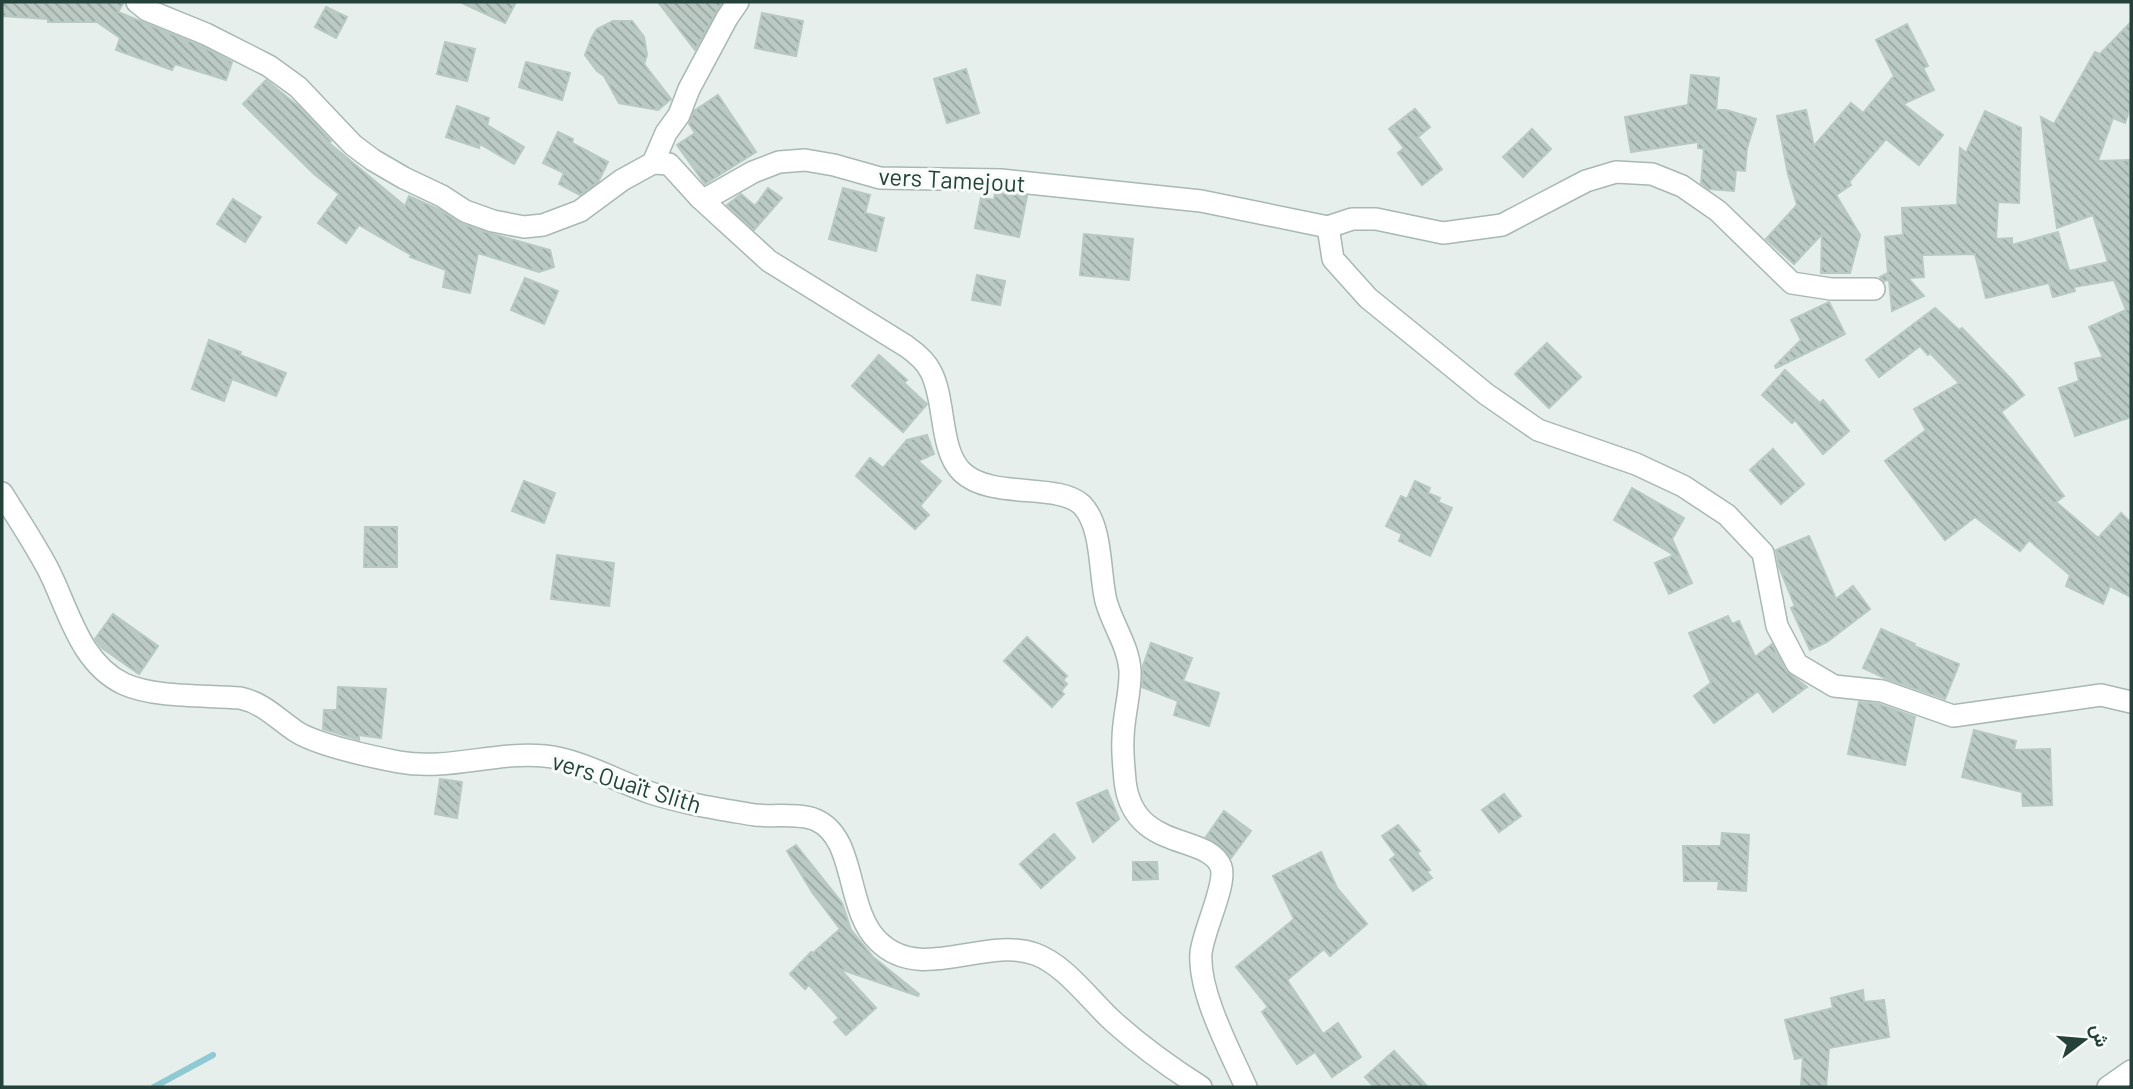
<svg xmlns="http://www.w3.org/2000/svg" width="2133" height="1089" viewBox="0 0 2133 1089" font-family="Barlow,Vazirmatn,sans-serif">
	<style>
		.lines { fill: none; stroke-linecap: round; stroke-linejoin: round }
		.stream { stroke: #8ec9d4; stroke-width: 6 }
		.building { fill: url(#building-back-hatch); stroke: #b8c9c2; stroke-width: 2 }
		.minor-casing { stroke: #a8b8b2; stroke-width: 24 }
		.tertiary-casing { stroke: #a8b8b2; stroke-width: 24 }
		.minor { stroke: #fff; stroke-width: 21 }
		.tertiary { stroke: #fff; stroke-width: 21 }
		.labels { text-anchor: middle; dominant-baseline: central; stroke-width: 6; stroke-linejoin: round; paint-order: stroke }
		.street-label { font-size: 24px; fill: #24423a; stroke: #f7fbf9 }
	</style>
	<defs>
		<pattern id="building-back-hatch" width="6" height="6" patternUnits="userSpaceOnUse" patternTransform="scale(1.75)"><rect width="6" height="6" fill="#bbcac4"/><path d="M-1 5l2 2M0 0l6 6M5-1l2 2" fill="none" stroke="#98a6a0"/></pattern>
	</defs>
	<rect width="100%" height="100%" fill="#e6efeb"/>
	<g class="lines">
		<polyline class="stream" points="154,1087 213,1055"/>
	</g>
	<g class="building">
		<polygon points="2,2 124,2 118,12 201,46 232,62 226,80 175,64 172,70 116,50 120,38 97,22 48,22 48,19 2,16"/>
		<polygon points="460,2 516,2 505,23"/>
		<polygon points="658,2 722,2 695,50"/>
		<polygon points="326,7 347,17 336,38 315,27"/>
		<polygon points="762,13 803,21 796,56 755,48"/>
		<polygon points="613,21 632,21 644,37 647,55 644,64 671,99 658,110 619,103 604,76 597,71 585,55 592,37 597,29"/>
		<polygon points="2131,22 2131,105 2125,123 2113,118 2098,161 2129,160 2131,197 2131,417 2075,436 2059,388 2079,381 2075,363 2103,357 2089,327 2126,310 2114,280 2074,287 2075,291 2053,297 2049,283 1986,298 1975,254 1922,255 1924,277 1908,278 1924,296 1892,311 1889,280 1884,281 1880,277 1888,273 1885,237 1903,235 1902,208 1957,205 1960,148 1966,153 1985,111 2021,128 2019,203 1998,202 1996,239 2012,238 2012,245 2058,232 2069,271 2108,262 2093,215 2057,228 2041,117 2054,124 2095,52 2100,54"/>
		<polygon points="1907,24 1928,66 1923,68 1934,90 1903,104 1943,135 1919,165 1886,139 1849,182 1851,185 1836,195 1860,235 1850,273 1821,273 1822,234 1794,264 1766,239 1797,205 1788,174 1777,116 1806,110 1814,146 1851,103 1863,113 1894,76 1876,40"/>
		<polygon points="445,42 475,49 467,81 437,74"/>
		<polygon points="526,62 570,73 562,100 519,87"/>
		<polygon points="966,69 979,113 947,123 934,79"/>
		<polygon points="1691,75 1719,78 1716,110 1726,110 1756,119 1747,148 1745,171 1736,170 1734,191 1709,189 1701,183 1704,149 1698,148 1698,142 1631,152 1625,117 1688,105"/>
		<polygon points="266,80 298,106 331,141 329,143 405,206 409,196 440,210 460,223 489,233 550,250 554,267 539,272 478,253 470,293 443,287 446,270 410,257 411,255 359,225 346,243 318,223 339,194 314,174 243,104"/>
		<polygon points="718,95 756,152 705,184 677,145 695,133 689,124 694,111"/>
		<polygon points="457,106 489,118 487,125 524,147 514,164 480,144 479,148 446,137"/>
		<polygon points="1415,109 1430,127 1418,137 1442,169 1422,185 1398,153 1404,148 1389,129"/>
		<polygon points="1532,129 1551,149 1523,177 1503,157"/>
		<polygon points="558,132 573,139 572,143 608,162 598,182 580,195 559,184 564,173 543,163"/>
		<polygon points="768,188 782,198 754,230 727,205 741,194 755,206"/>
		<polygon points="843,188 870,195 865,213 884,218 876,251 829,239"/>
		<polygon points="995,193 1027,196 1019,237 975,228 981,198 994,200"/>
		<polygon points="233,199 261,217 245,242 217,224"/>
		<polygon points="1084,234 1133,239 1129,280 1080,275"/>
		<polygon points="977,275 1005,281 1000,305 972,300"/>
		<polygon points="525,278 558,291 544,324 511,310"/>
		<polygon points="1829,302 1845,334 1776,368 1775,366 1801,340 1791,320"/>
		<polygon points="1935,308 1959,330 1962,328 2012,380 2024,395 2001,412 2064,496 2056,502 2098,538 2121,513 2131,523 2131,597 2110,586 2103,604 2066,586 2070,575 2029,540 2020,551 1975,517 1945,540 1885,461 1926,430 1914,409 1959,383 1930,353 1928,355 1920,346 1879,377 1866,360"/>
		<polygon points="209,340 241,352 240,355 286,373 276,396 232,379 224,401 192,389"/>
		<polygon points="1547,343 1581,377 1549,408 1515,374"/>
		<polygon points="879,355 907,380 904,383 927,404 903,432 852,386"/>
		<polygon points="1785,370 1820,403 1823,400 1849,431 1823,454 1795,420 1792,423 1762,395"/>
		<polygon points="927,435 934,454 918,461 941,481 920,506 929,515 915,529 856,476 870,458 883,468 907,440"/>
		<polygon points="1773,449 1804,484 1781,504 1750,470"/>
		<polygon points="524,481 555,493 544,523 512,511"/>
		<polygon points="1415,481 1430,488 1428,493 1440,498 1438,502 1452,508 1430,556 1399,541 1402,534 1386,526 1401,496 1407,499"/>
		<polygon points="1632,488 1684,518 1672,539 1692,583 1669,594 1655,563 1674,555 1614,520"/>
		<polygon points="365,527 397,527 397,567 364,567"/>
		<polygon points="1809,536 1836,599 1853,586 1870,609 1827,642 1810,650 1791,608 1795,606 1779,567 1776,550"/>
		<polygon points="557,555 614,563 609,606 551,599"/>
		<polygon points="113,614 158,646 139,674 102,648 95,639"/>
		<polygon points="1728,616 1732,624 1739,621 1755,657 1772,644 1786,671 1807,687 1773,712 1758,691 1714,723 1694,696 1711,683 1689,633"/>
		<polygon points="1881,629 1915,644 1914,646 1959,664 1945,699 1887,679 1863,668"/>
		<polygon points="1027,637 1067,676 1063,680 1067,684 1061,691 1064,694 1052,707 1004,661"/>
		<polygon points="1151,643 1192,658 1183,681 1219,693 1209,726 1174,715 1178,701 1142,687 1143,666"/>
		<polygon points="338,687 386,689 381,738 359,735 359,740 323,729 324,710 337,710"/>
		<polygon points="1859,702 1879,704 1915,717 1905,765 1848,754"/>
		<polygon points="1974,730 2016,741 2014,750 2050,749 2052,805 2023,806 2022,792 1962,777"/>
		<polygon points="440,779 462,782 457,818 435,814"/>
		<polygon points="1107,790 1119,819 1093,842 1077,803"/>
		<polygon points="1504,794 1521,816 1499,832 1482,810"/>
		<polygon points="1224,811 1251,831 1231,858 1221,846 1206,837"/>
		<polygon points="1398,825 1420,851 1417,853 1430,870 1427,872 1432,878 1413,891 1390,860 1396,855 1382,836"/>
		<polygon points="1722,833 1749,835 1746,891 1718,889 1719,881 1684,881 1683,846 1721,846"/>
		<polygon points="1054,834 1075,858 1041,888 1020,864"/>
		<polygon points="796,845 842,903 851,930 873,957 919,994 918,996 840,969 876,1008 846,1035 834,1022 839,1018 809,985 805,989 790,974 811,952 813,953 840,929 812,892 787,851"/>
		<polygon points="1321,852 1337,888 1367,924 1330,956 1324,949 1287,980 1323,1034 1338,1023 1361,1057 1332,1077 1315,1052 1297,1064 1262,1012 1268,1007 1236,967 1294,919 1273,876"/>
		<polygon points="1133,862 1157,862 1158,879 1133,880"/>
		<polygon points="1863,990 1864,1002 1884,1000 1889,1037 1829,1048 1826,1087 1801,1087 1803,1057 1795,1059 1785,1020 1833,1008 1831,998"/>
		<polygon points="1394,1051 1428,1087 1374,1087 1365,1077"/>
	</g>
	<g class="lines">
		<g class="minor-casing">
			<g id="minor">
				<polyline points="137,2 147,10 206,34 269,66 298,87 353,145 373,160 404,178 442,196 465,211 493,221 524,227 543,225 580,211 622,180 653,163 669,164 700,198 709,197 753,172 779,162 805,160 834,165 880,178 1001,180 1201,201 1328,227"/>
				<polyline points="653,163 666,133 679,115 689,89 727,18 738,2"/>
				<path d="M700,198l69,63 137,85c10,7 20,15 25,26 15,29 8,78 31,100 29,28 96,10 120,33 21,22 17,68 24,96 7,25 22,44 24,69 1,23 -7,46 -7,69 -1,13 1,28 2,42 8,72 84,52 96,86 6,17 -18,64 -20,86 -3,39 29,98 45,134"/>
				<polyline points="1328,227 1333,259 1368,298 1486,394 1538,430 1636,464 1683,486 1727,515 1763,553 1777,626 1797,664 1834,686 1882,691 1953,716 2101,695 2131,702"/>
				<polyline points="1328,227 1352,219 1376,219 1443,233 1502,225 1586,181 1616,172 1652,174 1682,186 1718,211 1792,283 1831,289 1874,289"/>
			</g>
		</g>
		<g class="tertiary-casing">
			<g id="tertiary">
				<path d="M2,493c16,26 33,51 47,78 20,40 31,92 75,113 31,14 82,11 116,14 24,5 37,21 57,34 21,13 76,25 102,30 49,9 97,-11 146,-6 37,4 71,25 106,37 34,11 69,16 104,22 18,2 45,-2 61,5 41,18 29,89 62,121 43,43 106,-5 157,13 31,11 56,48 80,69 27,24 56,45 86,64"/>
				<polyline points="2108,1087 2131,1071"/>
			</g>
		</g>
		<use href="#minor" class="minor"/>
		<use href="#tertiary" class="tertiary"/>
	</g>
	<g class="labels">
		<g class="street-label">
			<text transform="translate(952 179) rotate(3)">vers Tamejout</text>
			<text transform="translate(627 782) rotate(17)">vers Ouaït Slith</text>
		</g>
	</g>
	<rect width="2133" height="1089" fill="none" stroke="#24423a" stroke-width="7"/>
	<g transform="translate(2084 1040) rotate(74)" stroke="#f7fbf9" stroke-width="5" paint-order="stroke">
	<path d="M0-5L12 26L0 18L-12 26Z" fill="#24423a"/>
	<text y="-10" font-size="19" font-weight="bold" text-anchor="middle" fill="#24423a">ش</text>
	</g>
</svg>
